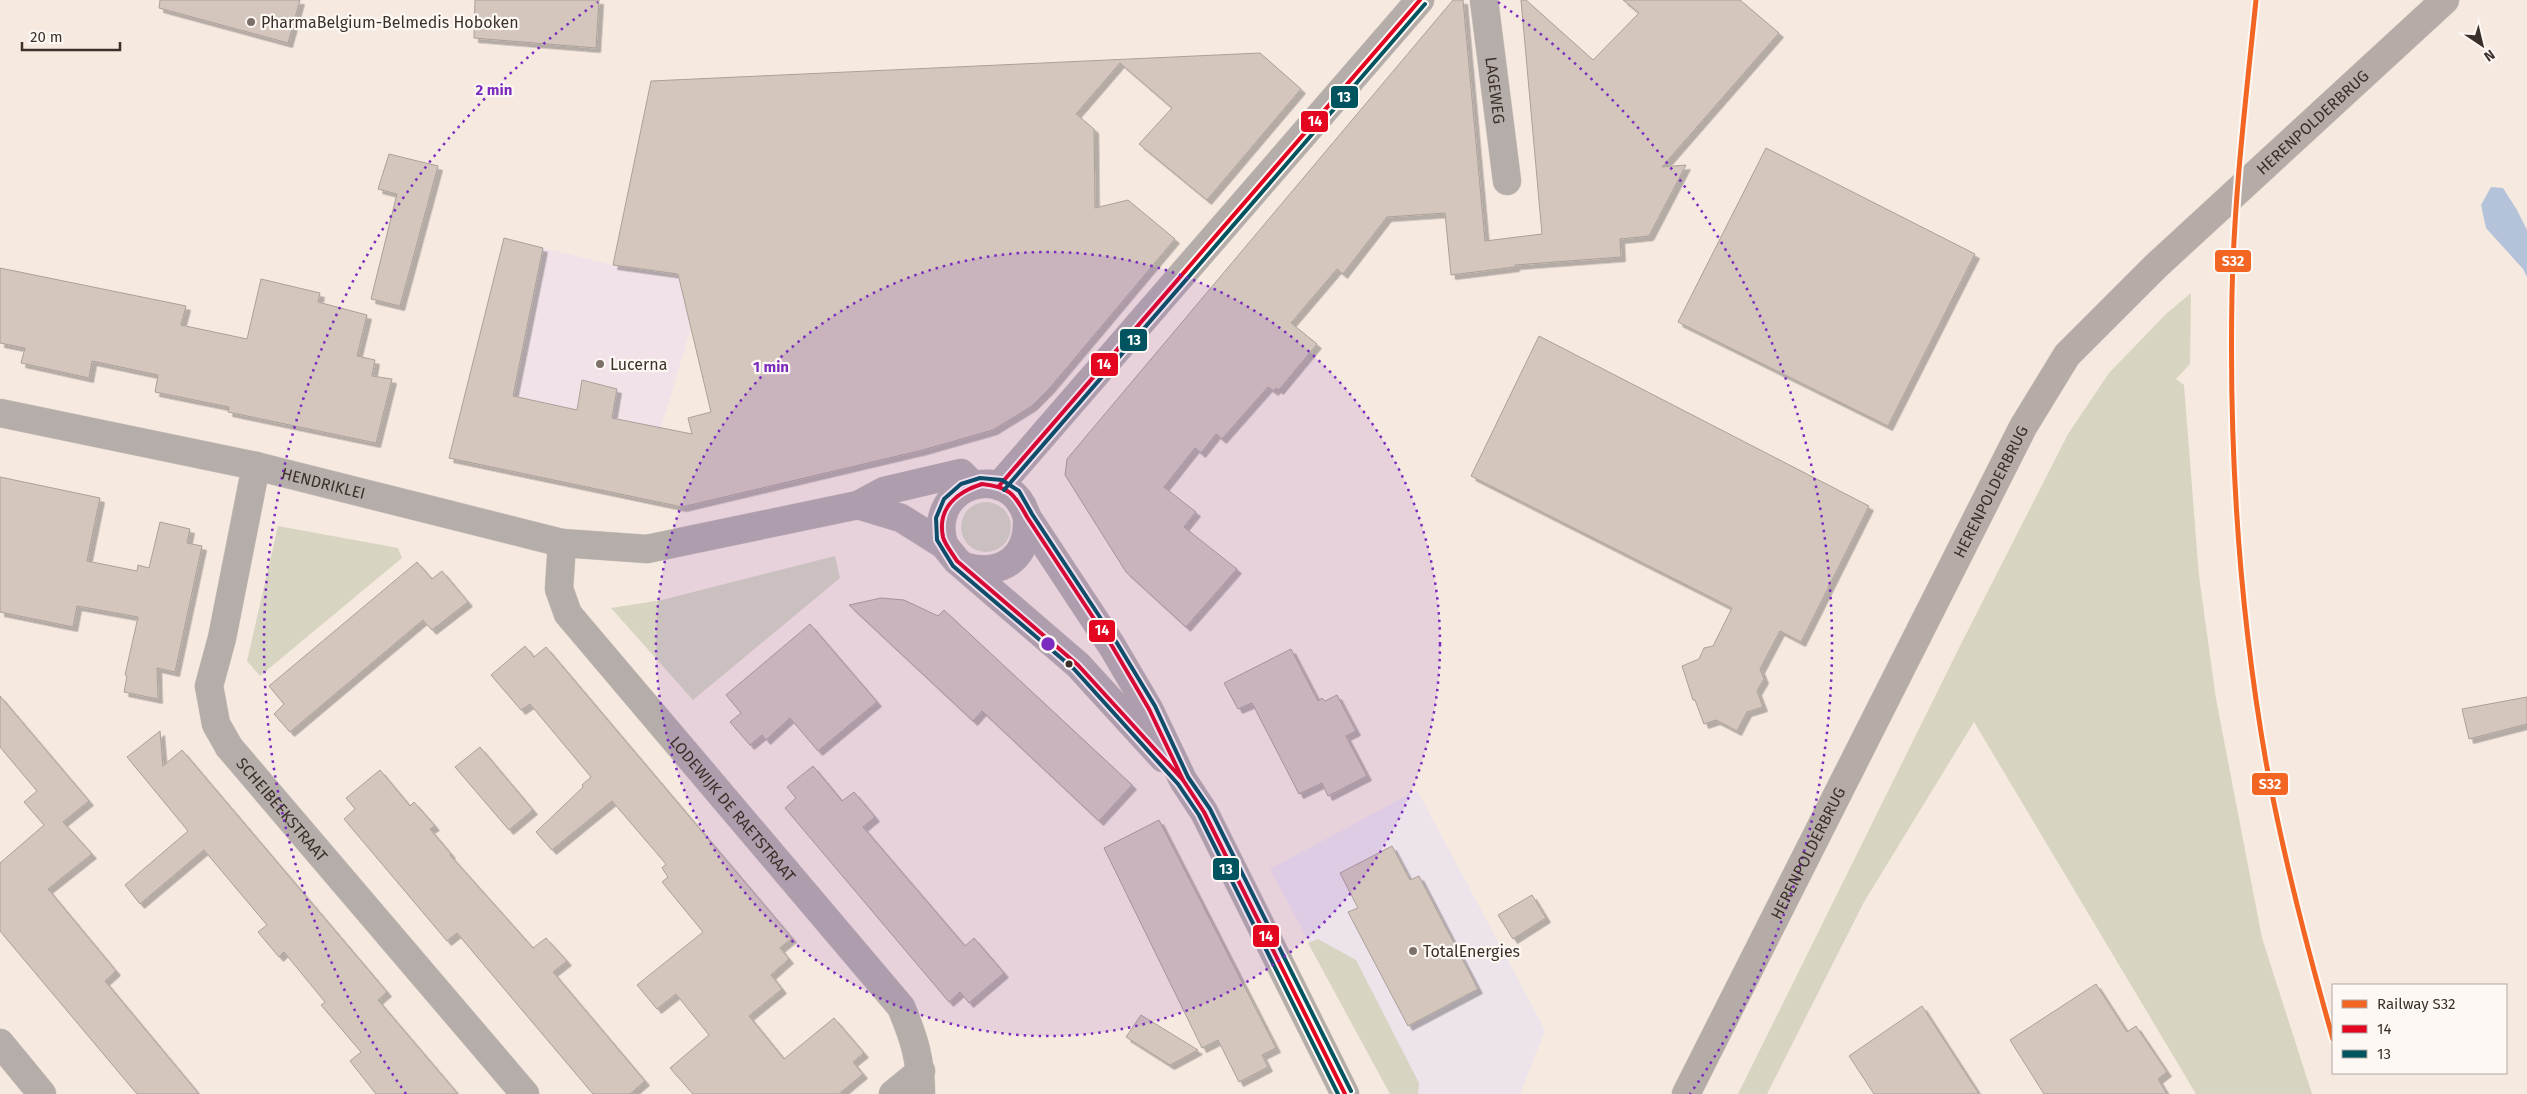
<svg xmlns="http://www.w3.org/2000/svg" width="2527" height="1094" viewBox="0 0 2527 1094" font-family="'Fira Sans',sans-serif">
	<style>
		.commercial { fill: #ece3eb }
		.education { fill: #f0e2e8 }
		.green { fill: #d7d5c1 }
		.water { fill: #b4c3d9 }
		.building { fill: #d4c6bd; stroke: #aba099; filter: url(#shadow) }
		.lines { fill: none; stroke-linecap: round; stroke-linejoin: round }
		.street-casing { stroke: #cfc5bd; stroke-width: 29 }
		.secondary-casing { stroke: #cfc5bd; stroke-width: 29 }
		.street { stroke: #b5adaa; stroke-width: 28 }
		.secondary { stroke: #b5aca7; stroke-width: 28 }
		.bus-1-casing { stroke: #fef8f4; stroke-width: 8 }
		.bus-2-casing { stroke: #fef8f4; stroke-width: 8 }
		.bus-1 { stroke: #e40521; stroke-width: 4 }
		.bus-2 { stroke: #005460; stroke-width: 4 }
		.rail-1-casing { stroke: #fef8f4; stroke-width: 9 }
		.rail-1 { stroke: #f26522; stroke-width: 5 }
		.ring { fill: none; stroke: #7b2cbf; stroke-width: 2.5; stroke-dasharray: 2.5 5 }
		.poi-dot { fill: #7c7169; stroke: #fef8f4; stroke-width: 2 }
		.bus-dot { fill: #3b3029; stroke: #fef8f4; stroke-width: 2 }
		.labels { text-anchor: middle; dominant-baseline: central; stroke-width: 4.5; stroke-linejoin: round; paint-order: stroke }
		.poi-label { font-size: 16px; fill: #3b3029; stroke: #fef8f4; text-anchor: start }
		.street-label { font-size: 16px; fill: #3b3029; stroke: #fef8f4 }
		.centre { fill: #7b2cbf; stroke: #fef8f4; stroke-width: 2.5 }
		.ring-label { font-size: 15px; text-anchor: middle; font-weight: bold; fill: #7b2cbf; stroke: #fef8f4; stroke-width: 4.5; stroke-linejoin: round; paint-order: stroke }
		.line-badge { stroke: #fef8f4; stroke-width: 2 }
		.badge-label { font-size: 14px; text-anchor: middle; font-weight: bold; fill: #fff }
	</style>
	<defs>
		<filter id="shadow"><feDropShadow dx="4.5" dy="4.5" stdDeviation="0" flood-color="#0004"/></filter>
	</defs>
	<rect width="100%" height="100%" fill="#f6e9e0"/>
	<polygon class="commercial" points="1417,790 1545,1030 1520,1094 1390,1094 1270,869"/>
	<polygon class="education" points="543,248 613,265 669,273 669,275 692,272 691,328 661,428 647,499 513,396"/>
	<g class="green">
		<polygon points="2191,293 2190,364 2176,379 2184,385 2199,576 2216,699 2262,938 2312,1094 2196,1094 1974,722 1864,902 1767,1094 1738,1094 1962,642 2068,434 2109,373 2167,313"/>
		<circle cx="986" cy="527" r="25"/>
		<polygon points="278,526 398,548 402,558 260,676 247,661"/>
		<polygon points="835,556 840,578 693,700 611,608 662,600"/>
		<polygon points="1318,939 1356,960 1419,1083 1418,1094 1390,1094 1308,943"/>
	</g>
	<polygon class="water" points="2491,187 2503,188 2517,210 2527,230 2527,277 2523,269 2486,228 2481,205"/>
	<g class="building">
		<polygon points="160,0 300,0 288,43 159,8"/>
		<polygon points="475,0 599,0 596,48 474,38"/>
		<polygon points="1453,0 1463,0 1485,241 1542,234 1521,0 1526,0 1593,60 1639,13 1623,0 1740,0 1779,33 1662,167 1686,165 1649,236 1620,239 1621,257 1515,265 1515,267 1451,275 1445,213 1387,217 1343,274 1337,269 1291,323 1317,344 1279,390 1276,388 1274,391 1268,387 1222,439 1216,434 1201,453 1195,448 1164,487 1196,512 1184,527 1237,569 1186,627 1126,572 1065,475 1067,459"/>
		<polygon points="1260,53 1301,89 1207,200 1139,144 1172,108 1120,63 1076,114 1094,129 1095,208 1128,200 1175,239 1049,389 1032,406 993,430 923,450 682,507 449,458 504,238 543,248 513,396 577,410 582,380 617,389 612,418 692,434 688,418 711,412 678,274 613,265 651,81"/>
		<polygon points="1766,148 1975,254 1888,426 1678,322"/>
		<polygon points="389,154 438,166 400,306 371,299 397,194 378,189"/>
		<polygon points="0,268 186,306 181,325 247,339 261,279 320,293 318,302 367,315 357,356 375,360 372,376 392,379 376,443 228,412 229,407 155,392 158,375 92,361 89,378 21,363 25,348 0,343"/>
		<polygon points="1539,336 1869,506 1801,642 1780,631 1760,669 1764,679 1757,691 1763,707 1747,712 1737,731 1716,720 1704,724 1695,700 1693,700 1682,666 1699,659 1704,648 1713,646 1732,608 1471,476"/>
		<polygon points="0,477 100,498 87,561 137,571 138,565 149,568 160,522 190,529 187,543 202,546 175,672 157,668 158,699 124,692 127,676 125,675 138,617 77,606 73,627 0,612"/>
		<polygon points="417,562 432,579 442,571 468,602 432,630 423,620 290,732 274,714 284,704 269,686"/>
		<polygon points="881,598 904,600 938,616 944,610 1132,785 1099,821 982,711 973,721 849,605"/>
		<polygon points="810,624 877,702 818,751 790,718 766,740 762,735 750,745 730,722 741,713 726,695"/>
		<polygon points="525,646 534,657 546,647 792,938 780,948 789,959 771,975 782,989 749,1016 784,1059 834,1018 864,1053 853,1062 863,1074 839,1094 693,1094 670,1068 709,1035 676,994 657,1009 637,985 703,932 662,882 668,877 662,868 666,864 612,801 552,850 536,832 583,787 582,785 591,777 530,704 521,710 491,675"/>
		<polygon points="1291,649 1318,701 1322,698 1325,701 1337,695 1356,731 1346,736 1367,776 1328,796 1322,783 1299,794 1252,703 1238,709 1224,683"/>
		<polygon points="0,696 89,801 63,822 92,854 48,889 116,971 105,981 199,1094 137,1094 0,931 0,863 44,825 24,802 37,791 0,747"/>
		<polygon points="2527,697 2527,724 2469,739 2462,709"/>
		<polygon points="160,731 163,766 182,750 387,992 378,1000 458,1094 376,1094 350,1061 361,1052 321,1005 325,1002 284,952 279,957 258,932 267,925 204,850 140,904 125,885 188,831 127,757"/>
		<polygon points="480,747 533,810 509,830 455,767"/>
		<polygon points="813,766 842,801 854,792 875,817 863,827 965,946 974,938 1004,973 969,1003 960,992 949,1002 785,808 796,798 787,787"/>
		<polygon points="380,770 410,806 414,802 435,826 430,829 451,854 450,855 533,948 546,938 567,961 553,972 645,1081 630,1094 593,1094 457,933 447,941 344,819 355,809 346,798"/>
		<polygon points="1159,820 1276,1048 1262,1055 1268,1067 1239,1082 1218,1040 1202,1048 1104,848"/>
		<polygon points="1392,846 1410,880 1419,876 1478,989 1408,1026 1348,912 1358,908 1340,873"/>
		<polygon points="1532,895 1546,918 1513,939 1498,915"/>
		<polygon points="2096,984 2127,1032 2136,1026 2167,1072 2158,1079 2167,1094 2044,1094 2010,1040"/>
		<polygon points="1922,1006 1979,1094 1874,1094 1849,1056"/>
		<polygon points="1141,1015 1198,1050 1170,1065 1126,1037"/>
	</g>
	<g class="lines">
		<g class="street-casing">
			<g id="street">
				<path id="s1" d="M1484,0l23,181"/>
				<path id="s2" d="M0,413l256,53 306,77 85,6 211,-44 26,-14 77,-18 12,12"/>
				<path id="s3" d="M256,466l-34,172 -13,48 7,38 13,23 296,347"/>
				<polyline points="999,486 1420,0"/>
				<polyline points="858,505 901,518 944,545 957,561 1078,665 1163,758"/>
				<path id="s4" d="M562,543l-3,46 9,25 333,393c13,31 20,53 20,87"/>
				<path d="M944,545c-19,-61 66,-87 83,-28l85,129 37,63 34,71 21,32 141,282"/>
				<path d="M966,567c37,10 64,-11 61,-50"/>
				<polyline points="0,1043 42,1094"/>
				<polyline points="893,1094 921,1071"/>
			</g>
		</g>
		<g class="secondary-casing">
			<g id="secondary">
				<path id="s5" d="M1686,1094l337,-667 44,-72 89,-89 289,-266"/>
			</g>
		</g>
		<use href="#street" class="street"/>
		<use href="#secondary" class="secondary"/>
		<g class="bus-1-casing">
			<g id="bus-1">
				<path d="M982,484c27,3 32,9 45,33l85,129 37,63 34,71 -105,-115 -121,-104c-4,-7 -12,-16 -14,-24 -6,-29 14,-45 39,-53z"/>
				<polyline points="999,486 1420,0"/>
				<polyline points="1183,780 1204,812 1345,1094"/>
			</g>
		</g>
		<g class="bus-2-casing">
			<g id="bus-2">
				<polyline points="1004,490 1425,4"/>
				<polyline points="1338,1094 1199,815 1178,784 1074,669 953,566 937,540 936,518 944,499 961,484 980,478 1002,480 1019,491 1032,514 1117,643 1155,706 1188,777 1210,809 1351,1091"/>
			</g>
		</g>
		<use href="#bus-1" class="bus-1"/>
		<use href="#bus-2" class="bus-2"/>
		<g class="rail-1-casing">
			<path id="rail-1" d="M2256,0c-10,98 -22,196 -24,294 -3,157 7,314 34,468 17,94 41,186 67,277"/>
		</g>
		<use href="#rail-1" class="rail-1"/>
	</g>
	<circle cx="1048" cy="644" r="392" fill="#7b2cbf" fill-opacity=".12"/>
	<g class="ring">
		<circle cx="1048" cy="644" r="392"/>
		<path d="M406 1094A784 784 0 0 1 598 2M1498 2A784 784 0 0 1 1690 1094"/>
	</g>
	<g class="poi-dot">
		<circle cx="251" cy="22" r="5"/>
		<circle cx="600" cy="364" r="5"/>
		<circle cx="1413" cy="951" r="5"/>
	</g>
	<circle class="bus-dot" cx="1069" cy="664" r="4.5"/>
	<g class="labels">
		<g class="poi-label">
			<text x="261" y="22">PharmaBelgium-Belmedis Hoboken</text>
			<text x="610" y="364">Lucerna</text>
			<text x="1423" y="951">TotalEnergies</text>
		</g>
		<g class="street-label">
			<text stroke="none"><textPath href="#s1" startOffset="91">LAGEWEG</textPath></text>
			<text stroke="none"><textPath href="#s5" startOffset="1170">HERENPOLDERBRUG</textPath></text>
			<text stroke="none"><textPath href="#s2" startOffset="331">HENDRIKLEI</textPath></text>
			<text stroke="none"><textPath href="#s5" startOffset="675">HERENPOLDERBRUG</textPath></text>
			<text stroke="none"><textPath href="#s4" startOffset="328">LODEWIJK DE RAETSTRAAT</textPath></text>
			<text stroke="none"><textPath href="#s3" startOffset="372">SCHEIBEEKSTRAAT</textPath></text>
			<text stroke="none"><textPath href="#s5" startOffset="270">HERENPOLDERBRUG</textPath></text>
		</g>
	</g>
	<circle cx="1048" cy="644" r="8" class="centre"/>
	<g class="ring-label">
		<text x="494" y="95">2 min</text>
		<text x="771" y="372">1 min</text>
	</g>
	<g class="line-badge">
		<rect x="1330" y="85" width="29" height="24" rx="5" fill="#005460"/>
		<rect x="1300" y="110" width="29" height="23" rx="5" fill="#e40521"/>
		<rect x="2214" y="249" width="38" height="24" rx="5" fill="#f26522"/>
		<rect x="1119" y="328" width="29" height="24" rx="5" fill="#005460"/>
		<rect x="1090" y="352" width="29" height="25" rx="5" fill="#e40521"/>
		<rect x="1088" y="619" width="28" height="24" rx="5" fill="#e40521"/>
		<rect x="2251" y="772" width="38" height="24" rx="5" fill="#f26522"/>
		<rect x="1212" y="857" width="28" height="24" rx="5" fill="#005460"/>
		<rect x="1252" y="924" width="28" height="24" rx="5" fill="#e40521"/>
	</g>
	<g class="badge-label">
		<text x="1344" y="102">13</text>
		<text x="1315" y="126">14</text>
		<text x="2233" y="266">S32</text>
		<text x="1134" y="345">13</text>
		<text x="1104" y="369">14</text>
		<text x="1102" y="635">14</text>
		<text x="2270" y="789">S32</text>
		<text x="1226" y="874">13</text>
		<text x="1266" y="941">14</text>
	</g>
	<rect x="2332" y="984" width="175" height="90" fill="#fef8f4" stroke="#b0a8a3"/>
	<rect x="2342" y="1000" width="25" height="8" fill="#f26522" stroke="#b0a8a3"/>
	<text x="2377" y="1009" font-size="15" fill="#3b3029">Railway S32</text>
	<rect x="2342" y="1025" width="25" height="8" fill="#e40521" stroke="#b0a8a3"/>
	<text x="2377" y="1034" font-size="15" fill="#3b3029">14</text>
	<rect x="2342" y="1050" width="25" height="8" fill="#005460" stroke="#b0a8a3"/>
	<text x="2377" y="1059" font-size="15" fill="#3b3029">13</text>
	<g transform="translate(2482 45) rotate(145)" stroke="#fef8f4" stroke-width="4" paint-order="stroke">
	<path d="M0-4L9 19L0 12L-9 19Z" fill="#3b3029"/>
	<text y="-8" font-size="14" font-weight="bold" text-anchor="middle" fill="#3b3029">N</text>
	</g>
	<path d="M22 42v8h98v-8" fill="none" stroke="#3b3029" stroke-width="2.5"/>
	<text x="30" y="42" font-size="15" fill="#3b3029" stroke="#fef8f4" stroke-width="4" paint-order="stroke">20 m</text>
</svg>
